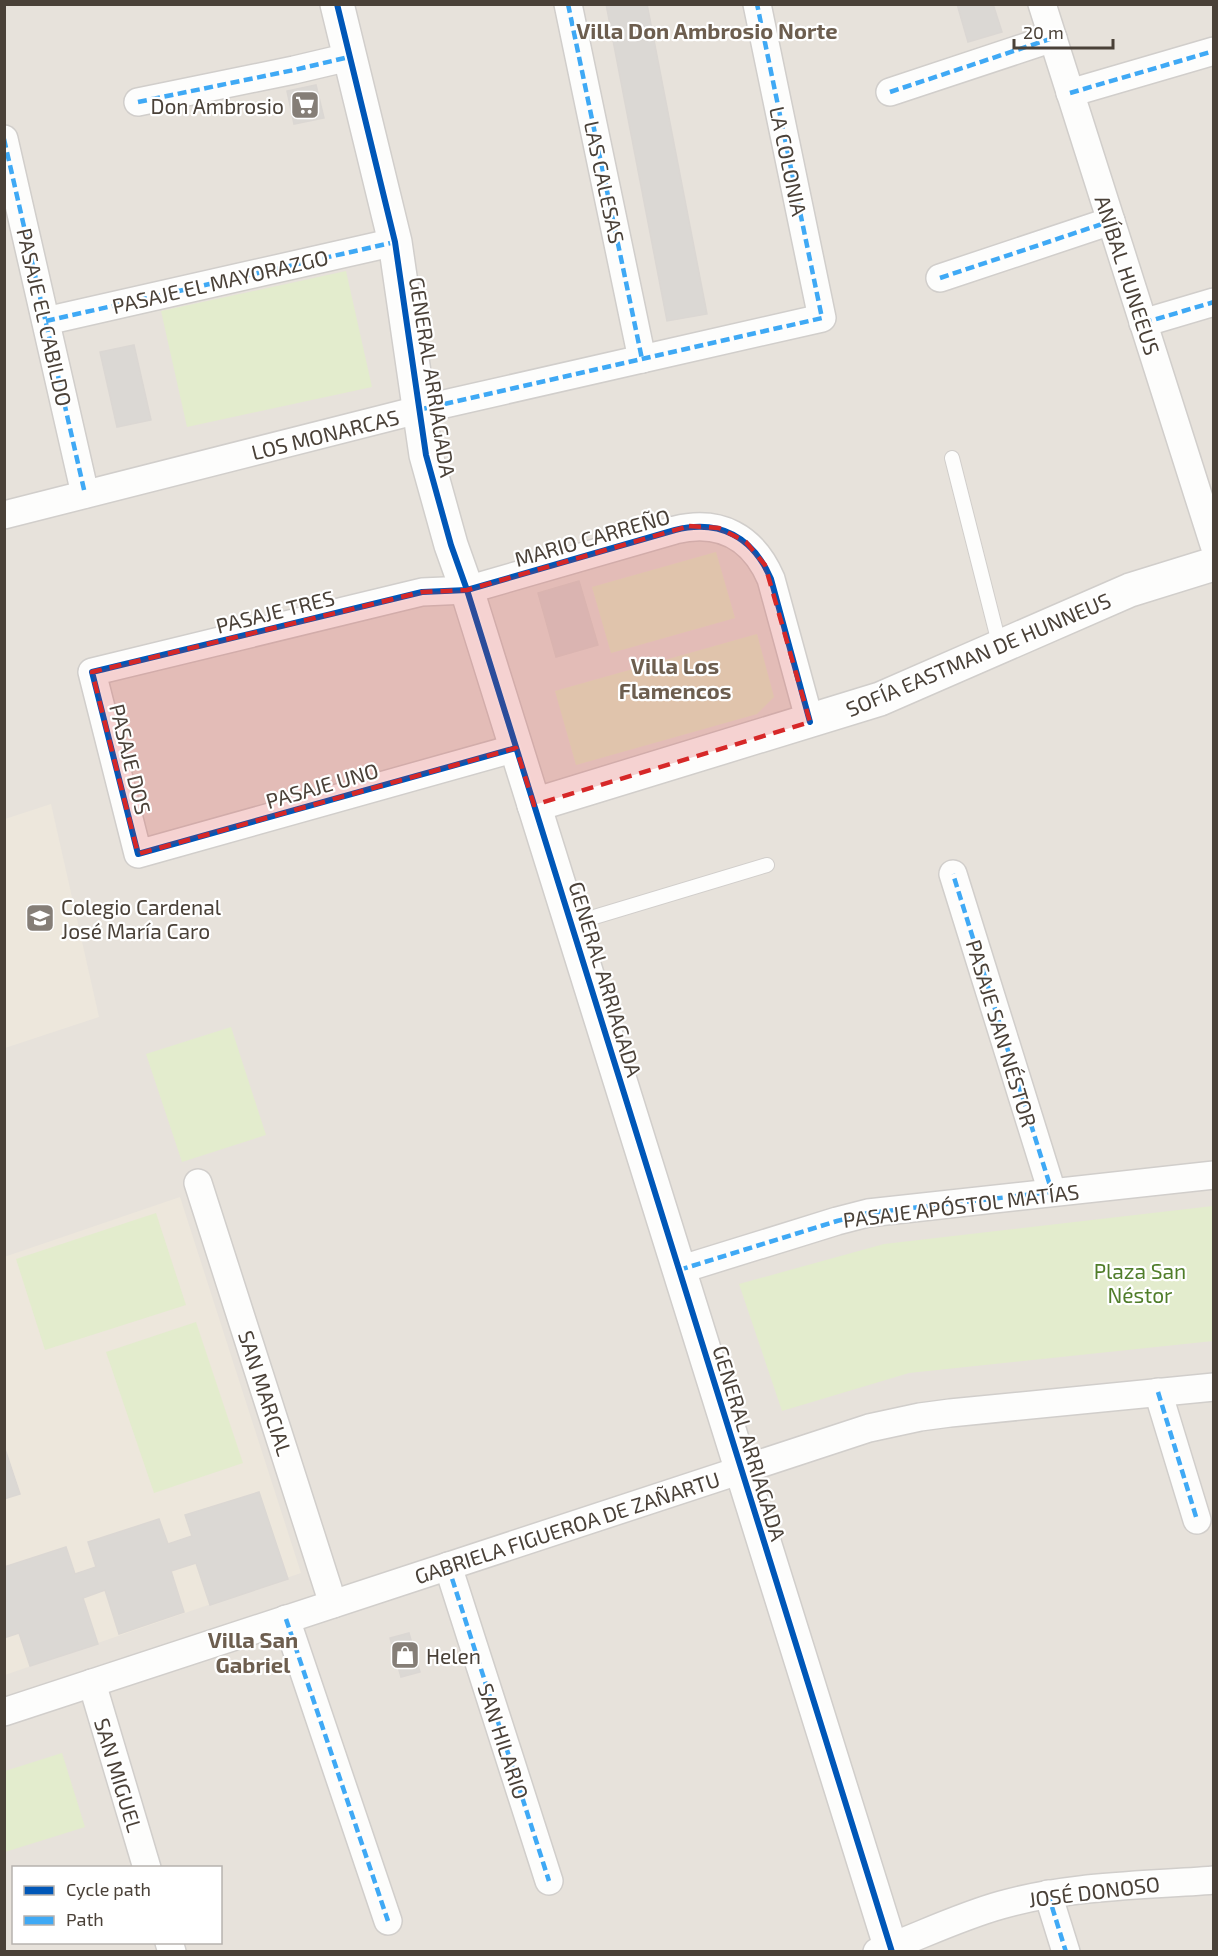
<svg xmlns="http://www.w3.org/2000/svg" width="1218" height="1956" viewBox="0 0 1218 1956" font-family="'Exo 2',sans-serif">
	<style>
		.residential { fill: #e7e2db; fill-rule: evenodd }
		.education { fill: #ede7dc }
		.green { fill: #e3eccd }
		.building { fill: #dbd8d4; stroke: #dbd7d3; stroke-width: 1.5 }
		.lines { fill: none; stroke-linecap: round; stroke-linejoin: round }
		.service-casing { stroke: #d1cecb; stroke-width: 16 }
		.minor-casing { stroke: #d1cecb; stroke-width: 30 }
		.tertiary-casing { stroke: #d1cecb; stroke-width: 36 }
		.service { stroke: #fdfdfc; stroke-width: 14 }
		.minor { stroke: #fdfdfc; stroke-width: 27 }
		.tertiary { stroke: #fdfdfc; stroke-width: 33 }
		.quiet { stroke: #3fa9f5; stroke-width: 4.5; stroke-dasharray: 9 4.5; stroke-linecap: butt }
		.cycleway-casing { stroke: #fff; stroke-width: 10 }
		.cycleway { stroke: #0057b8; stroke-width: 6 }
		.marked { fill: #d62828; fill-opacity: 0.2; stroke: #d62828; stroke-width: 4.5; stroke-dasharray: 12 8; stroke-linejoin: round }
		.labels { text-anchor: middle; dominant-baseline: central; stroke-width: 4.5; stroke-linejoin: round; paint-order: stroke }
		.poi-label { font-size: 21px; fill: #4a4138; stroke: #fff; text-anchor: start }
		.street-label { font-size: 21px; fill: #4a4138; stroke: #fff }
		.park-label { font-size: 21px; fill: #507d2a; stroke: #fff }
		.neighbourhood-label { font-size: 22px; font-weight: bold; fill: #6d5e4f; stroke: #fff }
	</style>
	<rect width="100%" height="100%" fill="#f3f0ed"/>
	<path class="residential" d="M5,5h1208v1946l-1208,1zM14,1868h206v74h-206z"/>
	<g class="education">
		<polygon points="51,804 99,1017 5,1048 5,819"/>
		<polygon points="180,1197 301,1573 5,1675 4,1257"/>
	</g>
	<g class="green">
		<polygon points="346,271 372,387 187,427 161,311"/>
		<polygon points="716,552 735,618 611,653 592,587"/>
		<polygon points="757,634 774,697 757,714 576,765 555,691"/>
		<polygon points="231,1027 266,1135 182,1162 146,1054"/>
		<polygon points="1213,1206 1213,1341 909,1373 782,1411 739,1284 884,1244"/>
		<polygon points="156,1213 186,1305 45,1350 16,1259"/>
		<polygon points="196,1322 243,1463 154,1493 106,1352"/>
		<polygon points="62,1753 85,1827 5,1852 5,1771"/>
	</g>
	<g class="building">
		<polygon points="606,4 647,4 707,314 667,321"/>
		<polygon points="957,4 993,4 1002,32 968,42"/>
		<polygon points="316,85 324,118 294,124 287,91"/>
		<polygon points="134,345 151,420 117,427 100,352"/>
		<polygon points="579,581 598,645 556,657 538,593"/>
		<polygon points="4,1446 20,1494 4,1499"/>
		<polygon points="259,1492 288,1579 210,1605 196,1563 171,1571 184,1612 119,1634 105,1590 83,1598 98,1644 30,1666 19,1633 4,1638 4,1602 7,1601 4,1593 4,1567 66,1547 75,1574 96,1567 88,1542 159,1519 168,1544 192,1536 185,1515"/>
		<polygon points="409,1633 420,1672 401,1677 390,1638"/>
	</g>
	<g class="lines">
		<g class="service-casing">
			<g id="service">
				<polyline points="952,458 1000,647"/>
				<polyline points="571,924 767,865"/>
			</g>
		</g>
		<g class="minor-casing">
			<g id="minor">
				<polyline points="568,4 642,359"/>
				<polyline points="1042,4 1214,545"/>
				<polyline points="890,92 1053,38"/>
				<polyline points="1070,93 1214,51"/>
				<polyline points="138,102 294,70 349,57"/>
				<polyline points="4,139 85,494"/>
				<polyline points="940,278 1111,221"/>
				<polyline points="46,321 395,242"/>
				<polyline points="1143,323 1214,302"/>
				<polyline points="4,515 418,410 822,318 757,4"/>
				<path d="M516,748l-378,106 -46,-182 330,-80 45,-2 208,-60c45,-11 78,7 96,49l39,143"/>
				<polyline points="953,874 1052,1192"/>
				<polyline points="198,1183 333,1604"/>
				<polyline points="679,1270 837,1221 868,1213 1214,1175"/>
				<polyline points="1158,1392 1197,1520"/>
				<polyline points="448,1566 549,1881"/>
				<polyline points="286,1619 388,1921"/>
				<polyline points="92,1683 147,1868"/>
				<polyline points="4,1712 869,1428 920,1417 950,1413 1214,1387"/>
				<polyline points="1048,1894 1066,1952"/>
				<polyline points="169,1942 172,1952"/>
				<path d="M877,1952c41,-15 81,-35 124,-47 70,-20 141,-19 213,-25"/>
			</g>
		</g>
		<g class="tertiary-casing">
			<g id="tertiary">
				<polyline points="337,4 395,242 426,455 451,545 467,590 892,1952"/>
				<polyline points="534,805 880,699 1130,590 1214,564"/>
			</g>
		</g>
		<use href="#service" class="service"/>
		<use href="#minor" class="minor"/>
		<use href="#tertiary" class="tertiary"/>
		<g class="quiet">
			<polyline points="568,4 642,359"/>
			<polyline points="890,92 1053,38"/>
			<polyline points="1070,93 1214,51"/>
			<polyline points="138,102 294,70 349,57"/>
			<polyline points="4,139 85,494"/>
			<polyline points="940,278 1111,221"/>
			<polyline points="46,321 395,242"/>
			<polyline points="1143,323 1214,302"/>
			<polyline points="418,410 822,318 757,4"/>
			<polyline points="679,1270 837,1221 868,1213 1052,1192 953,874"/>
			<polyline points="1158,1392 1197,1520"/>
			<polyline points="448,1566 549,1881"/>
			<polyline points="286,1619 388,1921"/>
			<polyline points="1048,1894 1066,1952"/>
		</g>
		<g class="cycleway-casing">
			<g id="cycleway">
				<polyline points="337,4 395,242 426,455 451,545 467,590 892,1952"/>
				<path d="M516,748l-378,106 -46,-182 330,-80 45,-2 208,-60c45,-11 78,7 96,49l39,143"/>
			</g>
		</g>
		<use href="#cycleway" class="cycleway"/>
	</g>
	<path class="marked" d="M689,526l30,2 27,14 19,23 45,157 -276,83 -18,-57 -378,106 -46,-182 330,-80 45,-2z"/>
	<defs>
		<g id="supermarket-square" transform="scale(1.5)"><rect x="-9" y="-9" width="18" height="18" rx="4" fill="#857e77" stroke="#fff"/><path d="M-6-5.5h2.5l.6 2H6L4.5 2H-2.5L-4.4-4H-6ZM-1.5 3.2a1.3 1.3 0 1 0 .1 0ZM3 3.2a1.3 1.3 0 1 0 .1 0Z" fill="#fff"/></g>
		<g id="school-square" transform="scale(1.5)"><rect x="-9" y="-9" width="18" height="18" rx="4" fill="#857e77" stroke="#fff"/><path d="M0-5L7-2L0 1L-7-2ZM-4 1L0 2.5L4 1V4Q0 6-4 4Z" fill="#fff"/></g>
		<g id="shop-square" transform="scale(1.5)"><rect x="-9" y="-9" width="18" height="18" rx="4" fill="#857e77" stroke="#fff"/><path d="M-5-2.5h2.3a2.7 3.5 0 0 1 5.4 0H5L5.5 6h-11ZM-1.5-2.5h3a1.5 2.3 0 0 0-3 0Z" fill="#fff"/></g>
	</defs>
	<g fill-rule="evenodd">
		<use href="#supermarket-square" x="305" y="105"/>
		<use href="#school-square" x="40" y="918"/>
		<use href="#shop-square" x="405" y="1655"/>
	</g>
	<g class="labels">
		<g class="poi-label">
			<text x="284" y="105" text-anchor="end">Don Ambrosio</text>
			<text x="61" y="906">Colegio Cardenal<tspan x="61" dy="24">José María Caro</tspan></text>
			<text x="426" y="1655">Helen</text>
		</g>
		<g class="street-label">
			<text transform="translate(789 161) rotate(78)">LA COLONIA</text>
			<text transform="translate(605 182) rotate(78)">LAS CALESAS</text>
			<text transform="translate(1128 275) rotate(72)">ANÍBAL HUNEEUS</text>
			<text transform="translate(220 281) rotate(-13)">PASAJE EL MAYORAZGO</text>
			<text transform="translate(45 317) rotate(77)">PASAJE EL CABILDO</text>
			<text transform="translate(433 377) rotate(81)">GENERAL ARRIAGADA</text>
			<text transform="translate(325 434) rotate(-14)">LOS MONARCAS</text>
			<text transform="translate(592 537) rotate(-16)">MARIO CARREÑO</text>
			<text transform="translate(275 611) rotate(-14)">PASAJE TRES</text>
			<text transform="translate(978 654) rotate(-23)">SOFÍA EASTMAN DE HUNNEUS</text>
			<text transform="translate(131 759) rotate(76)">PASAJE DOS</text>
			<text transform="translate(322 785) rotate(-16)">PASAJE UNO</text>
			<text transform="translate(606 979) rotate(73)">GENERAL ARRIAGADA</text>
			<text transform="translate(1002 1033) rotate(73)">PASAJE SAN NÉSTOR</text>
			<text transform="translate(961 1205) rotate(-7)">PASAJE APÓSTOL MATÍAS</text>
			<text transform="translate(266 1393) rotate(72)">SAN MARCIAL</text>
			<text transform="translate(750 1443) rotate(73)">GENERAL ARRIAGADA</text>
			<text transform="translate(567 1527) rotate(-18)">GABRIELA FIGUEROA DE ZAÑARTU</text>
			<text transform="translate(504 1741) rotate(72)">SAN HILARIO</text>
			<text transform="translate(119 1775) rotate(73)">SAN MIGUEL</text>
			<text transform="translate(1094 1891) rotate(-7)">JOSÉ DONOSO</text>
		</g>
		<g class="park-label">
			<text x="1140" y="1270">Plaza San<tspan x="1140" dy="24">Néstor</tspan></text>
		</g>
		<g class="neighbourhood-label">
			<text x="707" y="30">Villa Don Ambrosio Norte</text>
			<text x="675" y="665">Villa Los<tspan x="675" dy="25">Flamencos</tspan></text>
			<text x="253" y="1639">Villa San<tspan x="253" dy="25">Gabriel</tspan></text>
		</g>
	</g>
	<rect width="1218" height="1956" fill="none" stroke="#4a4138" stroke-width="12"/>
	<rect x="12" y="1866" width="210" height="78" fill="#ffffff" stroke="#b7b3af" stroke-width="1.5"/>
	<rect x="24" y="1886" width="30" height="9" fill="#0057b8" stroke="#b7b3af" stroke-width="1.5"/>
	<text x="66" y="1896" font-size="18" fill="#4a4138">Cycle path</text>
	<rect x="24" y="1916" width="30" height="9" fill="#3fa9f5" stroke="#b7b3af" stroke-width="1.5"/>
	<text x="66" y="1926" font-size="18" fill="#4a4138">Path</text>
	<path d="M1014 39v9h99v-9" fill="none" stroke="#4a4138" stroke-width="3"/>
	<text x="1023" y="39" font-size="18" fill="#4a4138" stroke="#ffffff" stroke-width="4.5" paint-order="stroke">20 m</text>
</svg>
